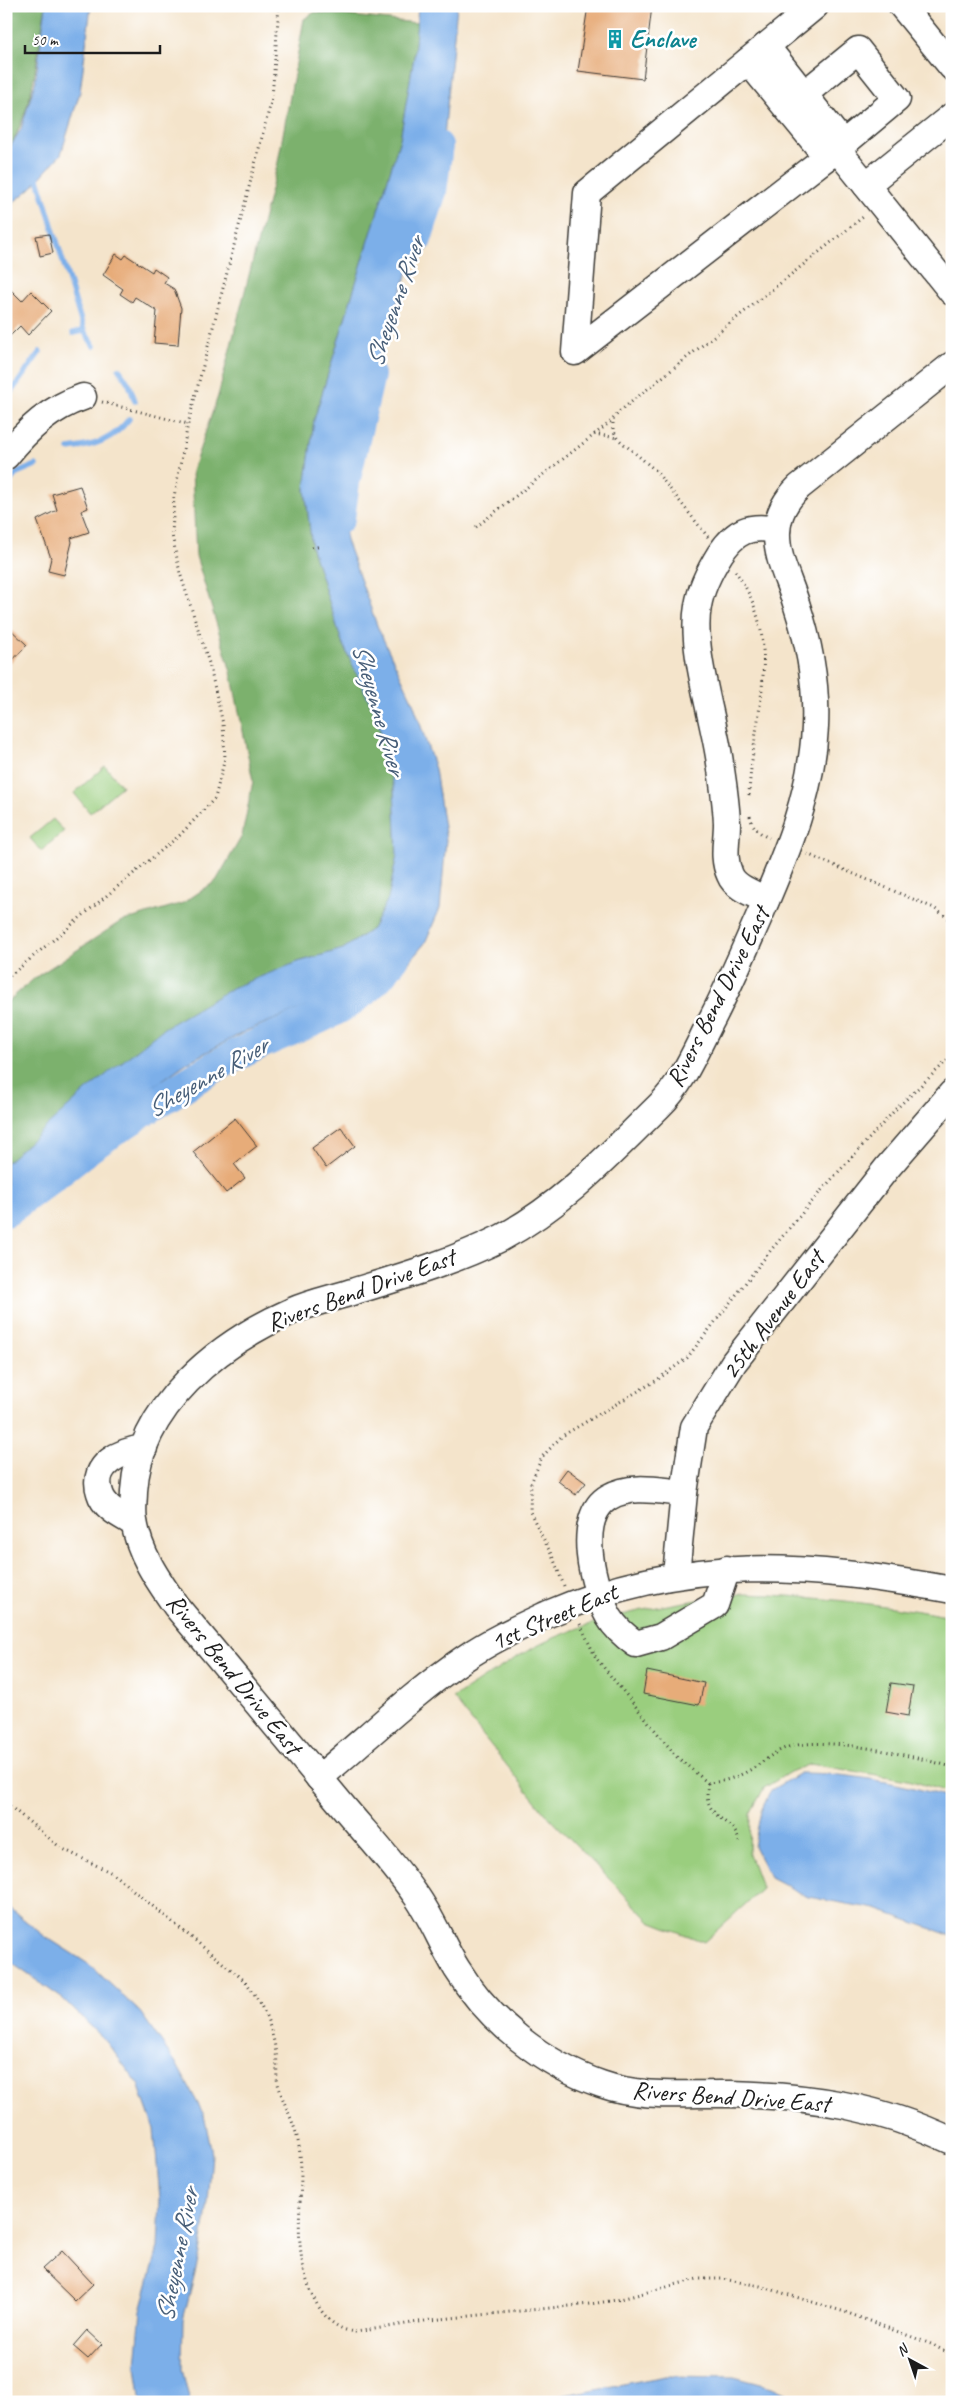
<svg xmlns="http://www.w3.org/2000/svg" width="958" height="2408" viewBox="0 0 958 2408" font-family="Caveat,sans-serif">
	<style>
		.green { fill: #9ace7e; stroke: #5b754d }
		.forest { fill: #7bb16d; stroke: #4c6644 }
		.water { fill: #7cafe9; stroke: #4c6682 }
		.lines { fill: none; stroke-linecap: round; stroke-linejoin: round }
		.stream { stroke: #7cafe9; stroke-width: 5.5 }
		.river { stroke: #7cafe9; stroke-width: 32 }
		.building { fill: #e7ac79 }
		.minor-casing { stroke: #3c3a36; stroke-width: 29 }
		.path { stroke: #3c3a36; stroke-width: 3; stroke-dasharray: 1 4; stroke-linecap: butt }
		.minor { stroke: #fff; stroke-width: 26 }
		.labels { text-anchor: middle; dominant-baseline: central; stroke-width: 5; stroke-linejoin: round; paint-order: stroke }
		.culture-label { font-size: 25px; font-weight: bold; fill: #0d838f; stroke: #fff; text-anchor: start }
		.street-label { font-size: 25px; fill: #1c1c1c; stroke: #fff }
		.water-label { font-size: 26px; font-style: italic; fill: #475e78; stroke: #fff }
	</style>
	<rect width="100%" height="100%" fill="#fff"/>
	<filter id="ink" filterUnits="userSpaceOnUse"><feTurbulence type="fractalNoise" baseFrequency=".02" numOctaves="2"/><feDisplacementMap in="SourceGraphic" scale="10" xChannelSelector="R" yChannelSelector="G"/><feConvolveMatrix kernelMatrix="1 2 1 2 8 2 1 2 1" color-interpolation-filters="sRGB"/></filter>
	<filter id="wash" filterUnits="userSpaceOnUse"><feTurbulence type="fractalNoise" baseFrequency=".0096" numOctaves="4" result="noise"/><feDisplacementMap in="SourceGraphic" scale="20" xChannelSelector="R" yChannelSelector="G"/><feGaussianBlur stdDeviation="1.12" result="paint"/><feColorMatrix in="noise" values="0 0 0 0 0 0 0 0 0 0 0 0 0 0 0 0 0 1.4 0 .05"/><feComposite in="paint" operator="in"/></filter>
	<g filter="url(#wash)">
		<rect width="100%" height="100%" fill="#f4e4cb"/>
		<g class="green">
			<polygon points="105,766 122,786 90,813 74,793"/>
			<polygon points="53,819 64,831 41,851 30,838"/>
			<path d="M744,1594c70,2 139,10 208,23v176l-44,-13 -98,-16 -20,8 -26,16 -14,26 -1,40 13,35 -58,53 -54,-21 -105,-108 -92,-115c30,-18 60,-41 92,-56 63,-29 131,-40 199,-48z"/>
		</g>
		<g class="forest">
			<path d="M6,6h40c-11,55 -10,98 -40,148z"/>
			<polygon points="315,12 417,23 414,57 400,139 314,420 305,489 312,548 342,642 377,718 394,788 397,855 388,900 372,929 343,949 298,962 6,1163 6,1003 36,977 120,922 183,903 216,881 242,836 253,781 231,672 196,556 192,471 218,396 278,162 304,19"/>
		</g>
		<g class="water">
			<polygon points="46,6 91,6 80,92 61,154 30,189 6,208 6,154 21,129 35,83"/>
			<polygon points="418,6 457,6 443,146 415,251 376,363 355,433 344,492 346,540 378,628 413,702 435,769 446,840 440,908 425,943 401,972 360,992 306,1007 246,1031 188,1062 107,1119 6,1202 6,1163 87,1090 164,1028 234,987 298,962 343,949 372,929 388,899 397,855 394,788 377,718 342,642 312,548 305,489 314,420 400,139 414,57"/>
			<path d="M800,1773c52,0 102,11 152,25v138l-76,-27 -68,-12 -38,-20 -16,-31 7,-35 10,-21z"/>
			<polygon points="6,1905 43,1935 90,1965 140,2012 176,2063 204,2115 212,2154 208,2203 200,2253 183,2320 182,2369 190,2402 141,2402 140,2398 136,2365 141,2310 158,2248 160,2199 154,2129 138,2084 105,2040 63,1999 6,1959"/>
			<polygon points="666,2376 734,2377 772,2387 804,2402 527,2402"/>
		</g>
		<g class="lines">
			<g class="stream">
				<polyline points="36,172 84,331 73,333"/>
				<polyline points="84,331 94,346"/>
				<polyline points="119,369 129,384 135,401"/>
				<polyline points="6,399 40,352"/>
				<path d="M69,449c25,-3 44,-9 60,-30"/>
				<polyline points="6,486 17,473 36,465"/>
			</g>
			<g class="river">
				<polyline points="416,239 431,191 437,146"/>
				<polyline points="339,518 344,482 369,375"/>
				<path d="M6,1211c29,-21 57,-44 85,-65 34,-24 70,-46 105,-68 30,-19 63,-35 95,-48 44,-18 76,-33 103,-73"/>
			</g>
		</g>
		<g id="blocks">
			<g class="building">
				<polygon points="588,6 652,6 643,79 578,71"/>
				<polygon points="49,234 53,253 40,256 36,236"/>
				<polygon points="116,254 123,259 126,255 152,272 154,268 167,277 164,283 174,289 181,308 178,345 154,343 157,311 135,297 132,302 120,294 123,289 103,275"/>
				<polygon points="6,285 22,301 31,291 51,311 28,335 20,326 6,340"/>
				<polygon points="80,486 88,508 81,511 89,532 71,538 72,542 64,575 48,571 51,558 37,520 57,510 52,494"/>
				<polygon points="6,625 27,645 6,667"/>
				<polygon points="235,1118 257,1146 234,1164 245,1178 226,1193 193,1152"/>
				<polygon points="341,1127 355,1146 326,1168 312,1148"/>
				<polygon points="567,1469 586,1483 576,1495 558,1481"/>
				<polygon points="647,1671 704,1683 699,1705 643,1694"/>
				<polygon points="891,1683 913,1686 908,1716 886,1712"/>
				<polygon points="62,2251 93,2284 75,2301 42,2269"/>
				<polygon points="87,2330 102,2344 88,2359 73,2346"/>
			</g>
		</g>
	</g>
	<g filter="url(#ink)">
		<use href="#blocks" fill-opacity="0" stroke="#3c3a36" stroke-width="1"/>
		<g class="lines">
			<g class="minor-casing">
				<g id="minor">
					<polyline points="815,6 587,193 575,352 837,149 952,292"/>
					<polyline points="902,6 952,67"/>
					<polyline points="766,46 843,144 837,149"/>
					<polyline points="748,61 827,157"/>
					<polyline points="787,108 858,50 897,99 843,144"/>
					<polyline points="866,185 952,116"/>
					<path d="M952,365l-153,122c-13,13 -21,26 -22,45 -1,25 12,48 19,71 13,39 21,82 19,124 -3,65 -27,123 -53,183 -16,36 -31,72 -49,107 -16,30 -29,65 -54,89 -49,48 -96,99 -158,132 -46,23 -97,38 -146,53 -21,7 -43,11 -63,20 -73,32 -153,95 -158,180 0,10 -2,20 0,30 5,32 23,58 42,85 55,66 110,132 165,198 25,30 52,58 74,90 17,23 27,51 42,75 32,52 86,95 144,115 42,15 86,9 130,10 80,2 148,12 221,47"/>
					<path d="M6,456c22,-27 44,-48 77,-59"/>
					<path d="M766,900c-11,-6 -31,-12 -36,-25 -8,-17 -3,-34 -3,-52 -1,-20 -4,-41 -7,-60 -6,-46 -30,-113 -22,-157 3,-19 12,-36 22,-52 16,-24 29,-29 57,-24"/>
					<path d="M684,1493c-24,-2 -53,-9 -75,4 -35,20 -16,92 0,120 7,12 17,20 27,27l25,-7 54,-32 12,-36"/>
					<path d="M134,1523c-12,-7 -30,-15 -34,-30 -10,-29 22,-42 44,-45"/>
					<polyline points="676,1575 684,1493 694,1427 734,1362 887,1168 952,1093"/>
					<path d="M319,1778c48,-40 94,-85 146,-120 26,-18 55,-31 83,-44 140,-61 258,-50 404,-24"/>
				</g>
			</g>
			<g class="path">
				<polyline points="102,402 188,424"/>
				<polyline points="594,434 617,438"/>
				<polyline points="476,527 613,420"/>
				<polyline points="708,537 655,470 617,438 613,429 613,419 620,411 863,217"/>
				<polyline points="312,548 321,546"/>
				<path d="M735,571c53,72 16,147 14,226"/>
				<path d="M750,816c2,11 10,18 19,22"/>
				<polyline points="807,854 934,908 952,921"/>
				<polyline points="6,979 180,835 215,798 225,758 223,724 209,663 180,573 172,535 174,497 188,424 272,98 279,6"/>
				<polyline points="564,1586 554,1560 530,1512 531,1483 542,1457 562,1436 657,1380 687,1358 771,1250 820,1192 896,1109 952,1056"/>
				<path d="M580,1624l16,34 81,99 31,26c13,-1 28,-5 40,-12 12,-6 23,-17 35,-22 36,-16 130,7 169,18"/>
				<path d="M708,1783c-7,38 27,34 31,59"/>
				<path d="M6,1803l55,45 51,25 133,108c17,22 27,44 31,72 2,11 -1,24 3,34 5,19 15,34 19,54 7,35 -1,68 2,102 2,33 17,86 56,89l75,-12 159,-16 27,-4 80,-21h26l37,7 85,26 86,32 21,11"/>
			</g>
			<use href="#minor" class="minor"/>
		</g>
	</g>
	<defs>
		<g id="building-bare" transform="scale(1.5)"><path d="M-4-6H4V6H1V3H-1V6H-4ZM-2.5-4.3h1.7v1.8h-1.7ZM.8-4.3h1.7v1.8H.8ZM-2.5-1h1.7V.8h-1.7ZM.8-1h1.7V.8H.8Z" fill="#0f9aa8" stroke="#fff" stroke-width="2.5" paint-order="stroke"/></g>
	</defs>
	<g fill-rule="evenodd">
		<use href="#building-bare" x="615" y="39"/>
	</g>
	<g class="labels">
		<g class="culture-label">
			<text x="630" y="39">Enclave</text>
		</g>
		<g class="street-label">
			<text transform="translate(718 997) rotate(-63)">Rivers Bend Drive East</text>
			<text transform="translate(361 1290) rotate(-20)">Rivers Bend Drive East</text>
			<text transform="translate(773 1315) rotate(-53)">25th Avenue East</text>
			<text transform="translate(554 1617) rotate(-23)">1st Street East</text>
			<text transform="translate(234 1674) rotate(51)">Rivers Bend Drive East</text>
			<text transform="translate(731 2097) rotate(4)">Rivers Bend Drive East</text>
		</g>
		<g class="water-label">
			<text transform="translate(395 302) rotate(-71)">Sheyenne River</text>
			<text transform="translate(379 709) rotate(74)">Sheyenne River</text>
			<text transform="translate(207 1077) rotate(-30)">Sheyenne River</text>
			<text transform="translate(177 2255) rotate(-79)">Sheyenne River</text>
		</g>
	</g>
	<rect width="958" height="2408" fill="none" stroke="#fff" stroke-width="25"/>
	<g transform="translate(910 2360) rotate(320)" stroke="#ffffff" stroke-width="4" paint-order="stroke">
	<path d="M0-4L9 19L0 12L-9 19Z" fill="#1c1c1c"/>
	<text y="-8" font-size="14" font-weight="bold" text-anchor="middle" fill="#1c1c1c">N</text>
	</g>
	<path d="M25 45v8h135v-8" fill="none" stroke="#1c1c1c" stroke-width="2.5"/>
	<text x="32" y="45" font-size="15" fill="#1c1c1c" stroke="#ffffff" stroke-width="4" paint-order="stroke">50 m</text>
</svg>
